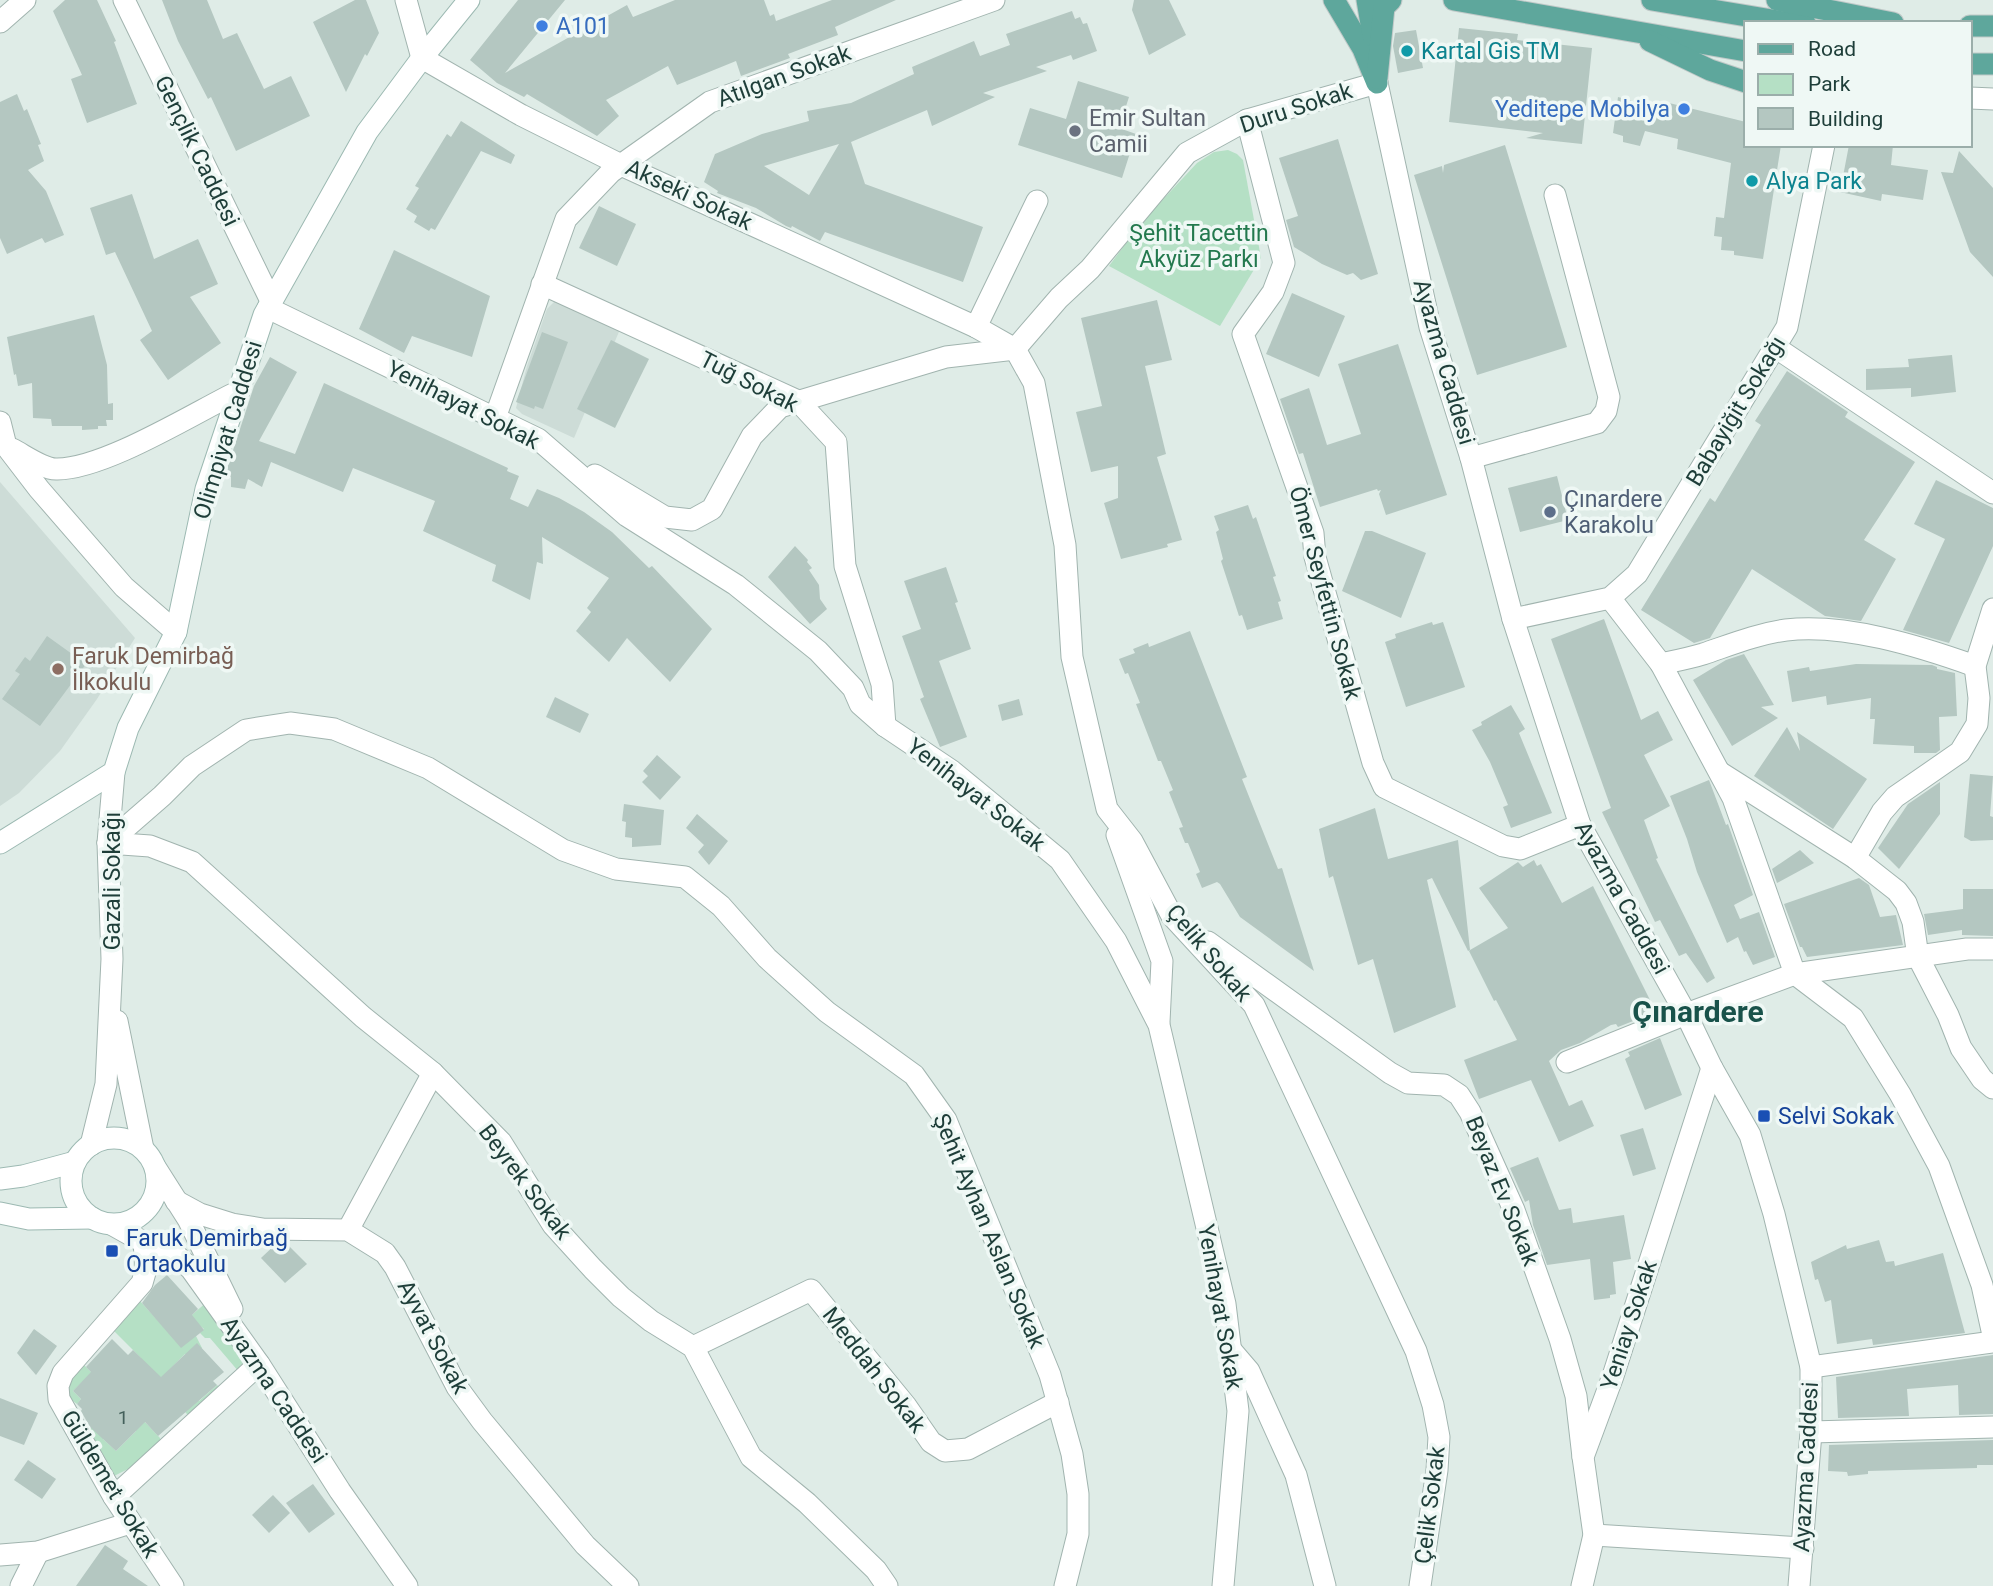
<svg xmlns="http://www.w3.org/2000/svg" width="1993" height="1586" viewBox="0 0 1993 1586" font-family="Roboto,sans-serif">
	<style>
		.built { fill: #cddcd7 }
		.green { fill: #b5e0c5; fill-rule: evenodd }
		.building { fill: #b4c7c1; fill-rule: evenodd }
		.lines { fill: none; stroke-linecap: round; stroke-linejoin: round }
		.minor-casing { stroke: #a1b4af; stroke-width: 23 }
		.tertiary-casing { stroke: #a1b4af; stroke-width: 23 }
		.secondary-casing { stroke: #9cb9b2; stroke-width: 23 }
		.primary-casing { stroke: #c0c9c8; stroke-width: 23 }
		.minor { stroke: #fff; stroke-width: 21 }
		.tertiary { stroke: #fff; stroke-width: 21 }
		.secondary { stroke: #fff; stroke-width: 21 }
		.primary { stroke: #5ea79c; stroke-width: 21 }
		.shop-dot { fill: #3f7fe0; stroke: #eff8f5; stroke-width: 2.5 }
		.culture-dot { fill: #0f9aa8; stroke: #eff8f5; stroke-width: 2.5 }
		.worship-dot { fill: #6b7280; stroke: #eff8f5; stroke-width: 2.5 }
		.service-dot { fill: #5c6f8a; stroke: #eff8f5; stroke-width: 2.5 }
		.education-dot { fill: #8d6e63; stroke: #eff8f5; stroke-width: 2.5 }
		.transit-dot { fill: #1a4fb4; stroke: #eff8f5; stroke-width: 2.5 }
		.labels { text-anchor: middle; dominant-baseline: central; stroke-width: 7; stroke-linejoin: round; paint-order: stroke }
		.number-label { font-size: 19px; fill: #44605b }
		.shop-label { font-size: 23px; fill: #366cbe; stroke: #eff8f5; text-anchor: start }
		.culture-label { font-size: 23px; fill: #0d838f; stroke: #eff8f5; text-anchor: start }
		.street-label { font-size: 23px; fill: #1e3e39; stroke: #eff8f5 }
		.worship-label { font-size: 23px; fill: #5b616d; stroke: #eff8f5; text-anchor: start }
		.park-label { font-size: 23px; fill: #23794e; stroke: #eff8f5 }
		.service-label { font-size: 23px; fill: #4e5e75; stroke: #eff8f5; text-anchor: start }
		.education-label { font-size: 23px; fill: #785e54; stroke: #eff8f5; text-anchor: start }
		.transit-label { font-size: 23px; fill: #164399; stroke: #eff8f5; text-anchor: start }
		.district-label { font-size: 30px; font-weight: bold; fill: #18524a; stroke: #eff8f5 }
	</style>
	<rect width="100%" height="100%" fill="#dfece7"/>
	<g class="built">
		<polygon points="555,301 621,327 574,438 522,414 516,408 527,366 547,309"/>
		<polygon points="0,482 135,638 97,699 60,751 19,793 0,806"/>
	</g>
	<g class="green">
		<polygon points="1228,150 1237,154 1243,160 1261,258 1220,326 1109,266 1141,223 1197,163 1214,152"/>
		<path d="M139,1300l31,34 38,-33 42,60 -11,11 -29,-34h-5l-5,-5 4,-4 -5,-4 -3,11 6,12 -12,10 -5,-4 -16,16 30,31 18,-16 4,4 -31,25h-3l-36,-38 -27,24 36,38v6l-30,24 -18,9 -35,-62 13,12 20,-20 -28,-25 -9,9 8,8 -4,5 -12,-9 15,-34 29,29 32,-32 -31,-31zM118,1413l18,18 -20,20 -13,-12z"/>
	</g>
	<g class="building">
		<polygon points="65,0 97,0 116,41 114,42 137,104 87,123 71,79 82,75 53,11"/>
		<polygon points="162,0 207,0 223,39 237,33 264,89 291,76 310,116 236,151 211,97 208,99 178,41"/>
		<polygon points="355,0 366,0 379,33 367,56 365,54 346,92 313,22"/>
		<polygon points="518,0 565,0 505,73 627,5 633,17 675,0 764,0 770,16 774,14 776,21 832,0 896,0 835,27 838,35 788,54 790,58 741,76 736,61 677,85 668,66 606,100 619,116 597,136 527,94 524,97 497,83 470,60"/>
		<polygon points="1134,0 1169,0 1186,35 1149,55 1132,10"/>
		<path d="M1072,11l3,8 5,-2 3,7 4,-1 10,28 -24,9 -2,-5 -35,12 11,4 -64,22 12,4 -63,29 -5,-16 -76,32 14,42 118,43 -20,55 -138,-50 -5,9 -28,-15 -1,2 -5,-2 -30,-18 -39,-15 1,-2 -14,-9 11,-28 47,-20 47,-13 -2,-10 44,-8 63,-29 -2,-7 62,-26 6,15 30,-11 -4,-11zM839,144l-30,51 -45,-29z"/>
		<polygon points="1459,28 1518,34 1517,40 1592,48 1582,144 1526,138 1543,133 1449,122"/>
		<polygon points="1416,30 1423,68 1398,73 1393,46 1395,33"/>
		<polygon points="1078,81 1129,97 1119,128 1136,134 1122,178 1018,145 1030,108 1066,119"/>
		<polygon points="17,94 24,111 27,109 41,144 38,145 44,161 28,170 46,191 64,235 45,243 42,238 7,254 0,238 0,102"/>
		<polygon points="1618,97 1657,108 1661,101 1746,122 1746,145 1781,145 1763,259 1734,255 1734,251 1721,250 1722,237 1714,236 1716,217 1724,218 1731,163 1677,149 1678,139 1645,131 1640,146 1623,142 1623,136 1613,133"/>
		<polygon points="461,121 515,155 511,164 481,151 435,230 431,228 429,231 414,222 417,216 406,209 419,188 415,186 447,134 451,137"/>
		<polygon points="1338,139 1378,274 1361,280 1353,273 1347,275 1322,264 1294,247 1286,220 1298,216 1279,158"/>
		<polygon points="1505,145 1567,347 1477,375 1414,175 1442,166 1443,173 1444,165"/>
		<polygon points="1849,145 1893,145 1891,165 1928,170 1923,200 1882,194 1881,201 1840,192"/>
		<polygon points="1959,151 1993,188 1993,277 1970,252 1941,172 1953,173"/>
		<polygon points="132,194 154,259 198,239 218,284 190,297 221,343 168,380 140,340 152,331 115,252 106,255 90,208"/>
		<polygon points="599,206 636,224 617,266 579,248"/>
		<polygon points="394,250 490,296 472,357 412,336 404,353 359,329"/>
		<polygon points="1292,293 1345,316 1319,377 1266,354"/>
		<polygon points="1157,300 1172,360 1145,366 1166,454 1157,457 1182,540 1167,544 1168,547 1121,559 1104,503 1118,498 1118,466 1091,472 1076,412 1102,406 1081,318"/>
		<polygon points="94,315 107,365 108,404 113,403 113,420 106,420 107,426 98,426 98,429 82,430 82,426 52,426 51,419 33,418 32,383 18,386 16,374 14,375 7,337"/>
		<polygon points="542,332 568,342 543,409 535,406 534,409 516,402"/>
		<polygon points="611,340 649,359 615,428 577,409"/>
		<polygon points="1398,344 1447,495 1386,515 1379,494 1381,490 1378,491 1377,489 1320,507 1303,453 1299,454 1280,399 1309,388 1327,445 1361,434 1338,364"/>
		<polygon points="1952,355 1956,392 1911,397 1911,388 1866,390 1866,369 1909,367 1908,359"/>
		<polygon points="270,357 297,372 259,441 295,454 324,383 508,468 507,471 519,476 510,499 528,507 537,489 559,498 584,512 612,532 649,568 652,566 712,629 670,682 627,638 609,662 576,631 591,612 587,608 609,578 542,537 543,564 537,562 530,600 492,581 496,565 423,531 435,501 353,468 343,492 271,462 262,487 248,479 245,489 231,487 231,477 225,475 254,386"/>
		<polygon points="1787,371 1848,412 1845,417 1915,462 1864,540 1896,559 1861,621 1825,616 1752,569 1710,638 1694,643 1641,610 1710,498 1715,502 1761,425 1755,421"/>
		<polygon points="1557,476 1568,520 1520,532 1508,488"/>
		<polygon points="1936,480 1993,508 1993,546 1949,643 1903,630 1945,539 1914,524"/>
		<polygon points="1248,505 1253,519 1256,517 1276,576 1273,577 1281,601 1278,602 1283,619 1247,630 1242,615 1239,616 1221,561 1223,559 1216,532 1219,530 1214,516"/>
		<polygon points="1365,531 1372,531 1426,553 1401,618 1342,591"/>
		<polygon points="795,546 808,560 807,562 812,568 809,570 819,585 820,599 827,609 810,624 768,577"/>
		<polygon points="946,567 958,602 955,603 971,649 939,661 967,737 940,747 920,699 924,697 902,636 921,629 904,581"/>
		<polygon points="1604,619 1641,720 1658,711 1673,740 1644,755 1670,806 1644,820 1658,858 1656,859 1715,978 1707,983 1686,953 1679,956 1660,920 1655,922 1602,812 1611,808 1551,639"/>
		<polygon points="1432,622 1433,625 1443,622 1465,687 1406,707 1385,642 1396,638 1395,634"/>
		<polygon points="1190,631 1247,777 1242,779 1278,869 1282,868 1314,971 1240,917 1220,884 1217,882 1202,888 1196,874 1200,872 1188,843 1185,843 1179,828 1183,827 1169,792 1173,790 1161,761 1158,761 1136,704 1140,703 1128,673 1125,674 1119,659 1135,653 1133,649 1148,643 1149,647"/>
		<polygon points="47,636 86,664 40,726 2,699 20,674 15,671 25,657 30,661"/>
		<polygon points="1744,654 1774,705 1761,707 1778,718 1732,746 1693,680 1726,660"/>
		<polygon points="1856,664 1932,665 1937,667 1937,669 1955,673 1957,716 1939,717 1940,750 1936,753 1914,753 1914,746 1873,744 1875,719 1870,719 1871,698 1827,705 1826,696 1792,702 1787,671 1809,667 1810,671"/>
		<polygon points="555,697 589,714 580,733 546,717"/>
		<polygon points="1019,699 1023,715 1002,721 998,705"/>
		<polygon points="1511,705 1525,729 1519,733 1552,813 1511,828 1503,807 1508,805 1490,762 1472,730 1482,725 1481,722"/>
		<polygon points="1787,727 1800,751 1797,732 1867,779 1833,829 1754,776"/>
		<polygon points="657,755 681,777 660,800 642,782 648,776 643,771"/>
		<polygon points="1970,774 1993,776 1990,816 1993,817 1993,840 1971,841 1964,837"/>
		<polygon points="1709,780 1726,825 1728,824 1753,895 1734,905 1740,919 1759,912 1775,957 1753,965 1746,951 1744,952 1738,937 1727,943 1697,872 1687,839 1670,796"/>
		<polygon points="1940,782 1940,814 1899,869 1878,848 1908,804"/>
		<polygon points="624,804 664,810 661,845 632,847 632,838 625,837 626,822 622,821"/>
		<polygon points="1375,808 1388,859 1458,840 1470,950 1508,928 1479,888 1518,862 1523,867 1534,860 1537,866 1541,864 1562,903 1593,886 1653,1006 1649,1008 1651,1014 1618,1027 1616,1024 1611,1025 1580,1043 1561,1050 1549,1061 1569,1106 1582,1100 1594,1126 1559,1142 1531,1080 1479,1099 1464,1060 1517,1040 1496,1000 1494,1001 1469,951 1470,950 1468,951 1432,878 1427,880 1456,1007 1394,1033 1373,959 1358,965 1333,876 1329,878 1319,829"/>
		<polygon points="697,814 728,841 709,865 698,852 704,845 686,828"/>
		<polygon points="1800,850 1814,863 1777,883 1772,869"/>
		<polygon points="1859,878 1869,885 1880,917 1896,915 1903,945 1807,957 1802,947 1800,947 1784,904"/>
		<polygon points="1963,889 1993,889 1993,936 1962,935 1962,930 1928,935 1924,914 1963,909"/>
		<polygon points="1660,1038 1682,1095 1645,1110 1625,1059 1630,1056 1628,1052"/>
		<polygon points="1643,1128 1656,1169 1633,1176 1620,1135"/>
		<polygon points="1538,1157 1559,1210 1571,1208 1573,1223 1624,1215 1631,1259 1613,1262 1616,1294 1610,1295 1610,1298 1594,1300 1590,1259 1547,1265 1533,1225 1529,1200 1525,1202 1510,1168"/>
		<polygon points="1879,1240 1886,1262 1894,1261 1895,1266 1943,1253 1965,1333 1873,1345 1872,1339 1837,1344 1831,1300 1825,1302 1818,1279 1815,1280 1811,1262 1846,1245 1847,1249"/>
		<polygon points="278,1242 285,1242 307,1264 285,1283 261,1258"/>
		<polygon points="167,1275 198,1309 192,1315 204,1330 181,1348 142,1303 155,1285"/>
		<polygon points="34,1329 57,1346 36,1375 17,1353"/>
		<polygon points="112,1339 128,1355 133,1350 161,1377 197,1343 224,1372 213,1381 217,1385 158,1436 145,1422 116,1451 90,1427 81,1411 82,1409 77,1404 81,1399 73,1391 91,1372 86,1367"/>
		<polygon points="1993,1355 1993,1414 1959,1415 1958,1385 1907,1389 1909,1416 1838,1418 1836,1377"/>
		<polygon points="0,1398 38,1413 24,1445 0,1436"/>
		<polygon points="1993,1440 1993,1465 1977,1465 1977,1468 1868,1471 1868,1474 1848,1476 1847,1472 1828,1471 1829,1445"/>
		<polygon points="28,1460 56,1479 42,1499 14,1480"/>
		<polygon points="313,1484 335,1514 309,1533 286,1503"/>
		<polygon points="273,1495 290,1513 269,1533 252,1515"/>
		<polygon points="105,1545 128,1561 123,1569 148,1586 76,1586"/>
	</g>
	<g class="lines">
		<g class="minor-casing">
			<g id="minor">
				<polyline points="406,0 422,58 521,115 621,165 976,327 1015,349 1034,383 1065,545 1072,657 1107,809 1132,841 1172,916 1254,1005 1416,1351 1433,1405 1439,1437 1437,1470 1420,1586"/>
				<polyline points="1970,98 1993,99"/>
				<polyline points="1247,120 1284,263 1273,292 1243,334 1313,533 1315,557 1373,763 1384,787 1503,846 1520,849 1580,825"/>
				<polyline points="542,284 798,401 836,442 845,566 882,684 885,726"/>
				<polyline points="268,308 538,439 627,516 736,585 818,651 853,688 860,704 885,726 952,771 1060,860 1116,941 1159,1025 1225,1304 1238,1411 1223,1586"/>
				<polyline points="976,327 1037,201"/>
				<polyline points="1775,347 1993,493"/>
				<polyline points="1015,349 1059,298 1090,269 1187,153 1247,120 1377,83"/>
				<polyline points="495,418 566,219 611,172 710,102 994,0"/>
				<polyline points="0,422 6,446 39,489 124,587 176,632"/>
				<path d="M12,449c12,6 31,20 44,20 47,1 138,-56 183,-78"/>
				<polyline points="1471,458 1597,423 1606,411 1609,397 1555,195"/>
				<polyline points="595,475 665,517 692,520 712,509 752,436 780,407 946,357 1015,349"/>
				<polyline points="1610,598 1661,664 1733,798 1795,974 1853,1018 1900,1094 1939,1166 1982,1285 1993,1335"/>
				<polyline points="1513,619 1610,598 1637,574 1787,327 1824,145"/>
				<path d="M1661,664c14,-3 29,-6 42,-10 27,-9 54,-20 83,-24 59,-7 133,16 189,36"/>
				<polyline points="1721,773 1855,858 1897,891 1906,903 1913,922 1918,957 1948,1015 1961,1048 1982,1079 1993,1088"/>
				<polyline points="1117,835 1162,961 1159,1022"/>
				<polyline points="108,843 162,796 192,766 246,730 290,723 334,729 428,768 563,850 616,869 685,877 721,906 767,958 827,1012 914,1075 946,1120 1050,1375 1072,1454 1078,1494 1078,1534 1065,1586"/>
				<polyline points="108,843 150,846 192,862 363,1017 433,1073 501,1142 553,1225 593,1269 621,1297 651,1321 693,1347 751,1457 807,1503 876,1570 887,1586"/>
				<polyline points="1855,858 1882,812 1895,797 1960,752 1977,724 1979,698 1975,666 1993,609"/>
				<polyline points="1208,942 1390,1073 1408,1083 1444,1085 1459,1095 1470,1112 1514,1210 1560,1339 1576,1396 1583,1457"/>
				<polyline points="1567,1062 1686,1014 1795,974 1967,949 1993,949"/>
				<polyline points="176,1201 200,1214 232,1224 263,1229 348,1230 385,1253 395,1267 457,1387 482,1421 585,1545 628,1586"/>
				<polyline points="348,1230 433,1073"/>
				<polyline points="693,1347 811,1290 906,1406 931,1442 945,1451 968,1449 1058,1402"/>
				<polyline points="1231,1350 1249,1371 1296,1475 1325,1586"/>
				<polyline points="1811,1367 1993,1342"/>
				<polyline points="1811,1432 1993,1427"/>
				<polyline points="114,1497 259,1364"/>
				<polyline points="1594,1535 1803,1548"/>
				<polyline points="0,1555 38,1552 130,1523"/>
				<polyline points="21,1586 38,1552"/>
				<polyline points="1582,1586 1594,1535 1583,1457 1613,1376 1712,1068"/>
			</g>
		</g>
		<g class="tertiary-casing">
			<g id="tertiary">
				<polyline points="124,0 271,301"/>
				<polyline points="0,22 25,0"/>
				<polyline points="1377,83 1430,327 1471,458 1513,619 1580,825 1686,1014 1712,1068 1750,1135 1774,1214 1811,1367 1811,1432 1799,1586"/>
				<polyline points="117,1021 143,1149"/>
				<polyline points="91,1145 106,1084 112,959 108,843 114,772"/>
				<polyline points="155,1167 188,1219 232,1309"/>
				<polyline points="113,1225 154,1248 178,1257 191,1269 259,1364 340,1491 407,1586"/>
				<polyline points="144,1242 146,1269 142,1283 63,1373 58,1386 59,1399 114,1497 173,1586"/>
			</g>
		</g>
		<g class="secondary-casing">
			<g id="secondary">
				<polyline points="0,843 114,772 128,728 176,632 206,489 264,315 367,132 422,58 469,0"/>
				<circle cx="114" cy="1181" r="43"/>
				<polyline points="0,1179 23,1176 75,1162"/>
				<polyline points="0,1213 29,1219 92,1218"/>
			</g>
		</g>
		<g class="primary-casing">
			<g id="primary">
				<polyline points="1334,0 1363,49 1377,83"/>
				<polyline points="1367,0 1373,36"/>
				<polyline points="1454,0 1746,51"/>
				<polyline points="1652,0 1783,22 1805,23"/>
				<polyline points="1777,0 1893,23"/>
				<polyline points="1970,26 1993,26"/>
				<polyline points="1650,41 1710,70 1746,82"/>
				<polyline points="1970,64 1993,64"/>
				<polyline points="1377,78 1384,7 1391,0"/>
			</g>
		</g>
		<use href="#minor" class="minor"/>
		<use href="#tertiary" class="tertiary"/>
		<use href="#secondary" class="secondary"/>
		<use href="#primary" class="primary"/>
	</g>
	<g class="shop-dot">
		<circle cx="542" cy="26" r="7"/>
		<circle cx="1684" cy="109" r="7"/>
	</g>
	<g class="culture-dot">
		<circle cx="1407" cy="51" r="7"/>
		<circle cx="1752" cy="181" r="7"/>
	</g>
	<circle class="worship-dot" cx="1075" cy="131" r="7"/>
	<circle class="service-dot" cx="1550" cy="512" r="7"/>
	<circle class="education-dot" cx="58" cy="669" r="7"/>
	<g class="transit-dot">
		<rect x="1757" y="1109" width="14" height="14" rx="3.5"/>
		<rect x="105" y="1244" width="14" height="14" rx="3.5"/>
	</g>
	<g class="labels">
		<g class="number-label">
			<text x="123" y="1417">1</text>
		</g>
		<g class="shop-label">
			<text x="556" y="26">A101</text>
			<text x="1670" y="109" text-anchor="end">Yeditepe Mobilya</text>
		</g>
		<g class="culture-label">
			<text x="1421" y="51">Kartal Gis TM</text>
			<text x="1766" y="181">Alya Park</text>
		</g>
		<g class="street-label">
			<text transform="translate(784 76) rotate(-20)">Atılgan Sokak</text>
			<text transform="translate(1296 108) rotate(-18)">Duru Sokak</text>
			<text transform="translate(197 151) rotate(64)">Gençlik Caddesi</text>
			<text transform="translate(689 195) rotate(25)">Akseki Sokak</text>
			<text transform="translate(1444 362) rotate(74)">Ayazma Caddesi</text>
			<text transform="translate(749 382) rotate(27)">Tuğ Sokak</text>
			<text transform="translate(463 405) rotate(27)">Yenihayat Sokak</text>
			<text transform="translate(1736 411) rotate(-59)">Babayiğit Sokağı</text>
			<text transform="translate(228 430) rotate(-73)">Olimpiyat Caddesi</text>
			<text transform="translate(1325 593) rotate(75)">Ömer Seyfettin Sokak</text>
			<text transform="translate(976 795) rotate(38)">Yenihayat Sokak</text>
			<text transform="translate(112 881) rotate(-90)">Gazali Sokağı</text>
			<text transform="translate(1622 898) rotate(61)">Ayazma Caddesi</text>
			<text transform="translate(1209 953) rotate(50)">Çelik Sokak</text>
			<text transform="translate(525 1182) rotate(53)">Beyrek Sokak</text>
			<text transform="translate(1502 1191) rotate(68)">Beyaz Ev Sokak</text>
			<text transform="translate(989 1231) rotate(67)">Şehit Ayhan Aslan Sokak</text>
			<text transform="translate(1220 1307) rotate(80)">Yenihayat Sokak</text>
			<text transform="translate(1629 1325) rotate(-72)">Yeniay Sokak</text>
			<text transform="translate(433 1337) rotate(62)">Ayvat Sokak</text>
			<text transform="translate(874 1370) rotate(52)">Meddah Sokak</text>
			<text transform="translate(274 1390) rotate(56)">Ayazma Caddesi</text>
			<text transform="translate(1806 1467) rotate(-87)">Ayazma Caddesi</text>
			<text transform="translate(110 1484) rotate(59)">Güldemet Sokak</text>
			<text transform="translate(1430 1505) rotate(-83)">Çelik Sokak</text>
		</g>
		<g class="worship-label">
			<text x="1089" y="118">Emir Sultan<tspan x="1089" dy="26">Camii</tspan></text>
		</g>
		<g class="park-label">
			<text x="1199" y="233">Şehit Tacettin<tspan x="1199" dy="26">Akyüz Parkı</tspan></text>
		</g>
		<g class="service-label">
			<text x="1564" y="499">Çınardere<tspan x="1564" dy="26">Karakolu</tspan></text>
		</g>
		<g class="education-label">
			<text x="72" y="656">Faruk Demirbağ<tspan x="72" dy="26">İlkokulu</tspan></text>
		</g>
		<g class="transit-label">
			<text x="1778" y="1116">Selvi Sokak</text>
			<text x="126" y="1238">Faruk Demirbağ<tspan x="126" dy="26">Ortaokulu</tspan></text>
		</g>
		<g class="district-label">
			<text x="1698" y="1011">Çınardere</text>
		</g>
	</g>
	<rect x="1744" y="21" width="228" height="126" fill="#eff8f5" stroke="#9baeaa" stroke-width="2"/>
	<rect x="1758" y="44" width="35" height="10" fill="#5ea79c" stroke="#9baeaa" stroke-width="2"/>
	<text x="1808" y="56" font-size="21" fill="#1e3e39">Road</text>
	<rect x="1758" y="74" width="35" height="21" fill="#b5e0c5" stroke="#9baeaa" stroke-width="2"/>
	<text x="1808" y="91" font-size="21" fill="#1e3e39">Park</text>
	<rect x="1758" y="108" width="35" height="21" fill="#b4c7c1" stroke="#9baeaa" stroke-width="2"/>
	<text x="1808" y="126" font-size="21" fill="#1e3e39">Building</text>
</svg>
